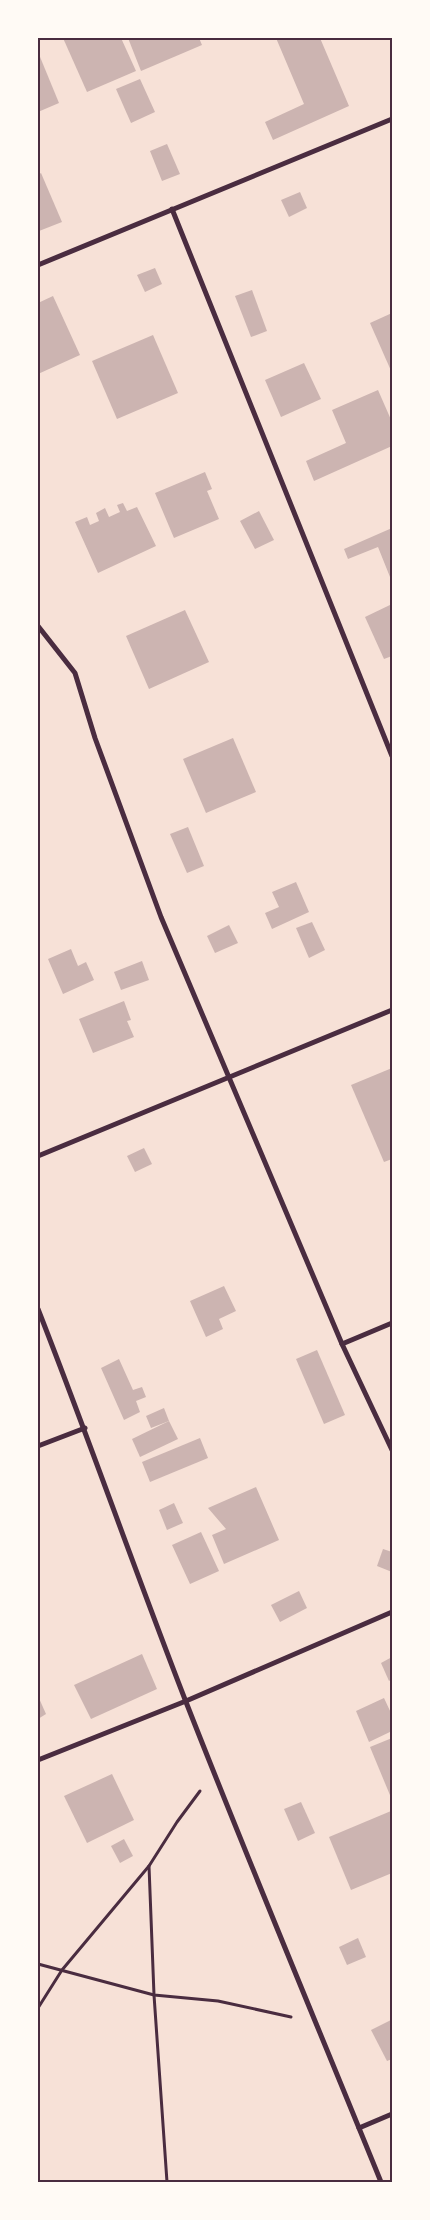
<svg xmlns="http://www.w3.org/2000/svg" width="430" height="2220" viewBox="0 0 430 2220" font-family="'IBM Plex Serif',serif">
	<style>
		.building { fill: #ccb4b1 }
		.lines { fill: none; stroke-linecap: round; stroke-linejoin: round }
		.path { stroke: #4a2c40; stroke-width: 3 }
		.minor { stroke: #4a2c40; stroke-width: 5 }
		.neatline { fill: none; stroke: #4a2c40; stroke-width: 2 }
	</style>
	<rect width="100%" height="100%" fill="#f7e1d7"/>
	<g class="building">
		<polygon points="63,38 121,38 136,71 87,92"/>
		<polygon points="128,38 199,38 202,45 141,71"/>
		<polygon points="276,38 320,38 349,106 273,140 265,122 304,104"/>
		<polygon points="38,52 59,103 38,112"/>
		<polygon points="140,79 155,112 131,123 116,89"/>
		<polygon points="167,144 180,174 162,181 150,151"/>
		<polygon points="41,173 62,222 39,231 38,175"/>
		<polygon points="300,192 307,208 289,217 281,200"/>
		<polygon points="155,268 162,284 145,292 137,275"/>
		<polygon points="252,290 267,331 251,337 235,296"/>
		<polygon points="53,296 80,355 38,374 38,303"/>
		<polygon points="392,313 392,373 370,323"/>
		<polygon points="153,335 178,393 117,419 92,361"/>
		<polygon points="304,363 321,399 281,417 265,380"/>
		<polygon points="378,390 392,422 392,446 314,481 306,461 346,443 332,410"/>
		<polygon points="205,472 212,489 207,491 219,519 174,538 155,493"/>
		<polygon points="123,503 127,511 137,507 156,546 98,573 75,522 87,517 90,525 99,521 96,513 105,508 109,517 120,512 117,505"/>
		<polygon points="259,511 274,540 255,549 240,521"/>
		<polygon points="392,528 392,582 378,547 348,559 344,549"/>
		<polygon points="392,604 392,656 384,659 365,617"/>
		<polygon points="185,610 209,662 149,689 126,636"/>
		<polygon points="233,738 256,792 206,813 183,759"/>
		<polygon points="188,827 204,866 187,873 170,834"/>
		<polygon points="296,882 309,912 272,929 265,913 279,907 272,892"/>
		<polygon points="312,922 325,950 309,958 296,928"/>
		<polygon points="229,925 238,943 215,953 207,936"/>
		<polygon points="71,949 78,966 86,962 94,980 63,994 48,959"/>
		<polygon points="142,961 149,980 121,990 114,972"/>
		<polygon points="124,1001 131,1020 127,1021 134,1037 93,1053 79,1019"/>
		<polygon points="392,1068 392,1159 384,1162 351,1085"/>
		<polygon points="144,1148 152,1164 135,1172 127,1156"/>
		<polygon points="224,1286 236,1311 219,1319 223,1329 206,1337 190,1301"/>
		<polygon points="317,1350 345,1415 324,1424 296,1359"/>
		<polygon points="119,1359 133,1390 142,1387 146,1397 136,1401 140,1412 124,1420 101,1368"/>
		<polygon points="164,1408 169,1421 151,1428 146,1416"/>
		<polygon points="169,1421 178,1439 140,1457 132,1439"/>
		<polygon points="200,1438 208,1458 150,1482 142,1462"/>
		<polygon points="256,1487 279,1540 224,1564 212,1535 226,1529 208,1508"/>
		<polygon points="174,1503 183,1523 167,1530 159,1510"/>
		<polygon points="201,1532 219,1571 190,1584 172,1545"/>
		<polygon points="383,1549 392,1552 392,1572 377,1566"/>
		<polygon points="299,1591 307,1608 280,1622 271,1605"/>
		<polygon points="142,1654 157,1689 91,1719 74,1685"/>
		<polygon points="392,1657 392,1679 389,1681 381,1663"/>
		<polygon points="38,1696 46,1714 38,1719"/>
		<polygon points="384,1698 391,1713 392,1712 392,1731 369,1742 356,1711"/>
		<polygon points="392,1738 392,1800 370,1747"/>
		<polygon points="112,1774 134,1820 87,1843 64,1796"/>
		<polygon points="301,1802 315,1833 298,1841 284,1809"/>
		<polygon points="391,1811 392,1873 351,1890 329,1837"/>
		<polygon points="124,1839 133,1856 120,1863 111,1846"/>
		<polygon points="358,1938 366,1957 347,1965 339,1947"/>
		<polygon points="391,2020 392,2059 387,2061 371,2030"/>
	</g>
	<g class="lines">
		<g class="path">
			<polyline points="149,1866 154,1995 167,2182"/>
			<polyline points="38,1964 154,1995 218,2001 291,2017"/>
			<polyline points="38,2008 62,1970 149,1866 177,1822 200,1791"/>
		</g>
		<g class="minor">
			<polyline points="172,209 392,756"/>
			<polyline points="38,265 392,119"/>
			<polyline points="38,626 75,673 95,738 161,917 342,1344 392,1450"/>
			<polyline points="38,1156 392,1010"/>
			<path d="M38,1309c51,130 97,262 148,393 63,161 130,320 195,480"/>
			<polyline points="342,1344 392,1323"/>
			<polyline points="38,1446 85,1428"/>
			<polyline points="38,1760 186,1701 392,1612"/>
			<polyline points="359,2128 392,2114"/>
		</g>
	</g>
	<rect width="430" height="2220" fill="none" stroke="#fffaf5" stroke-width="78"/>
	<rect x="39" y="39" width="352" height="2142" class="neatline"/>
</svg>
